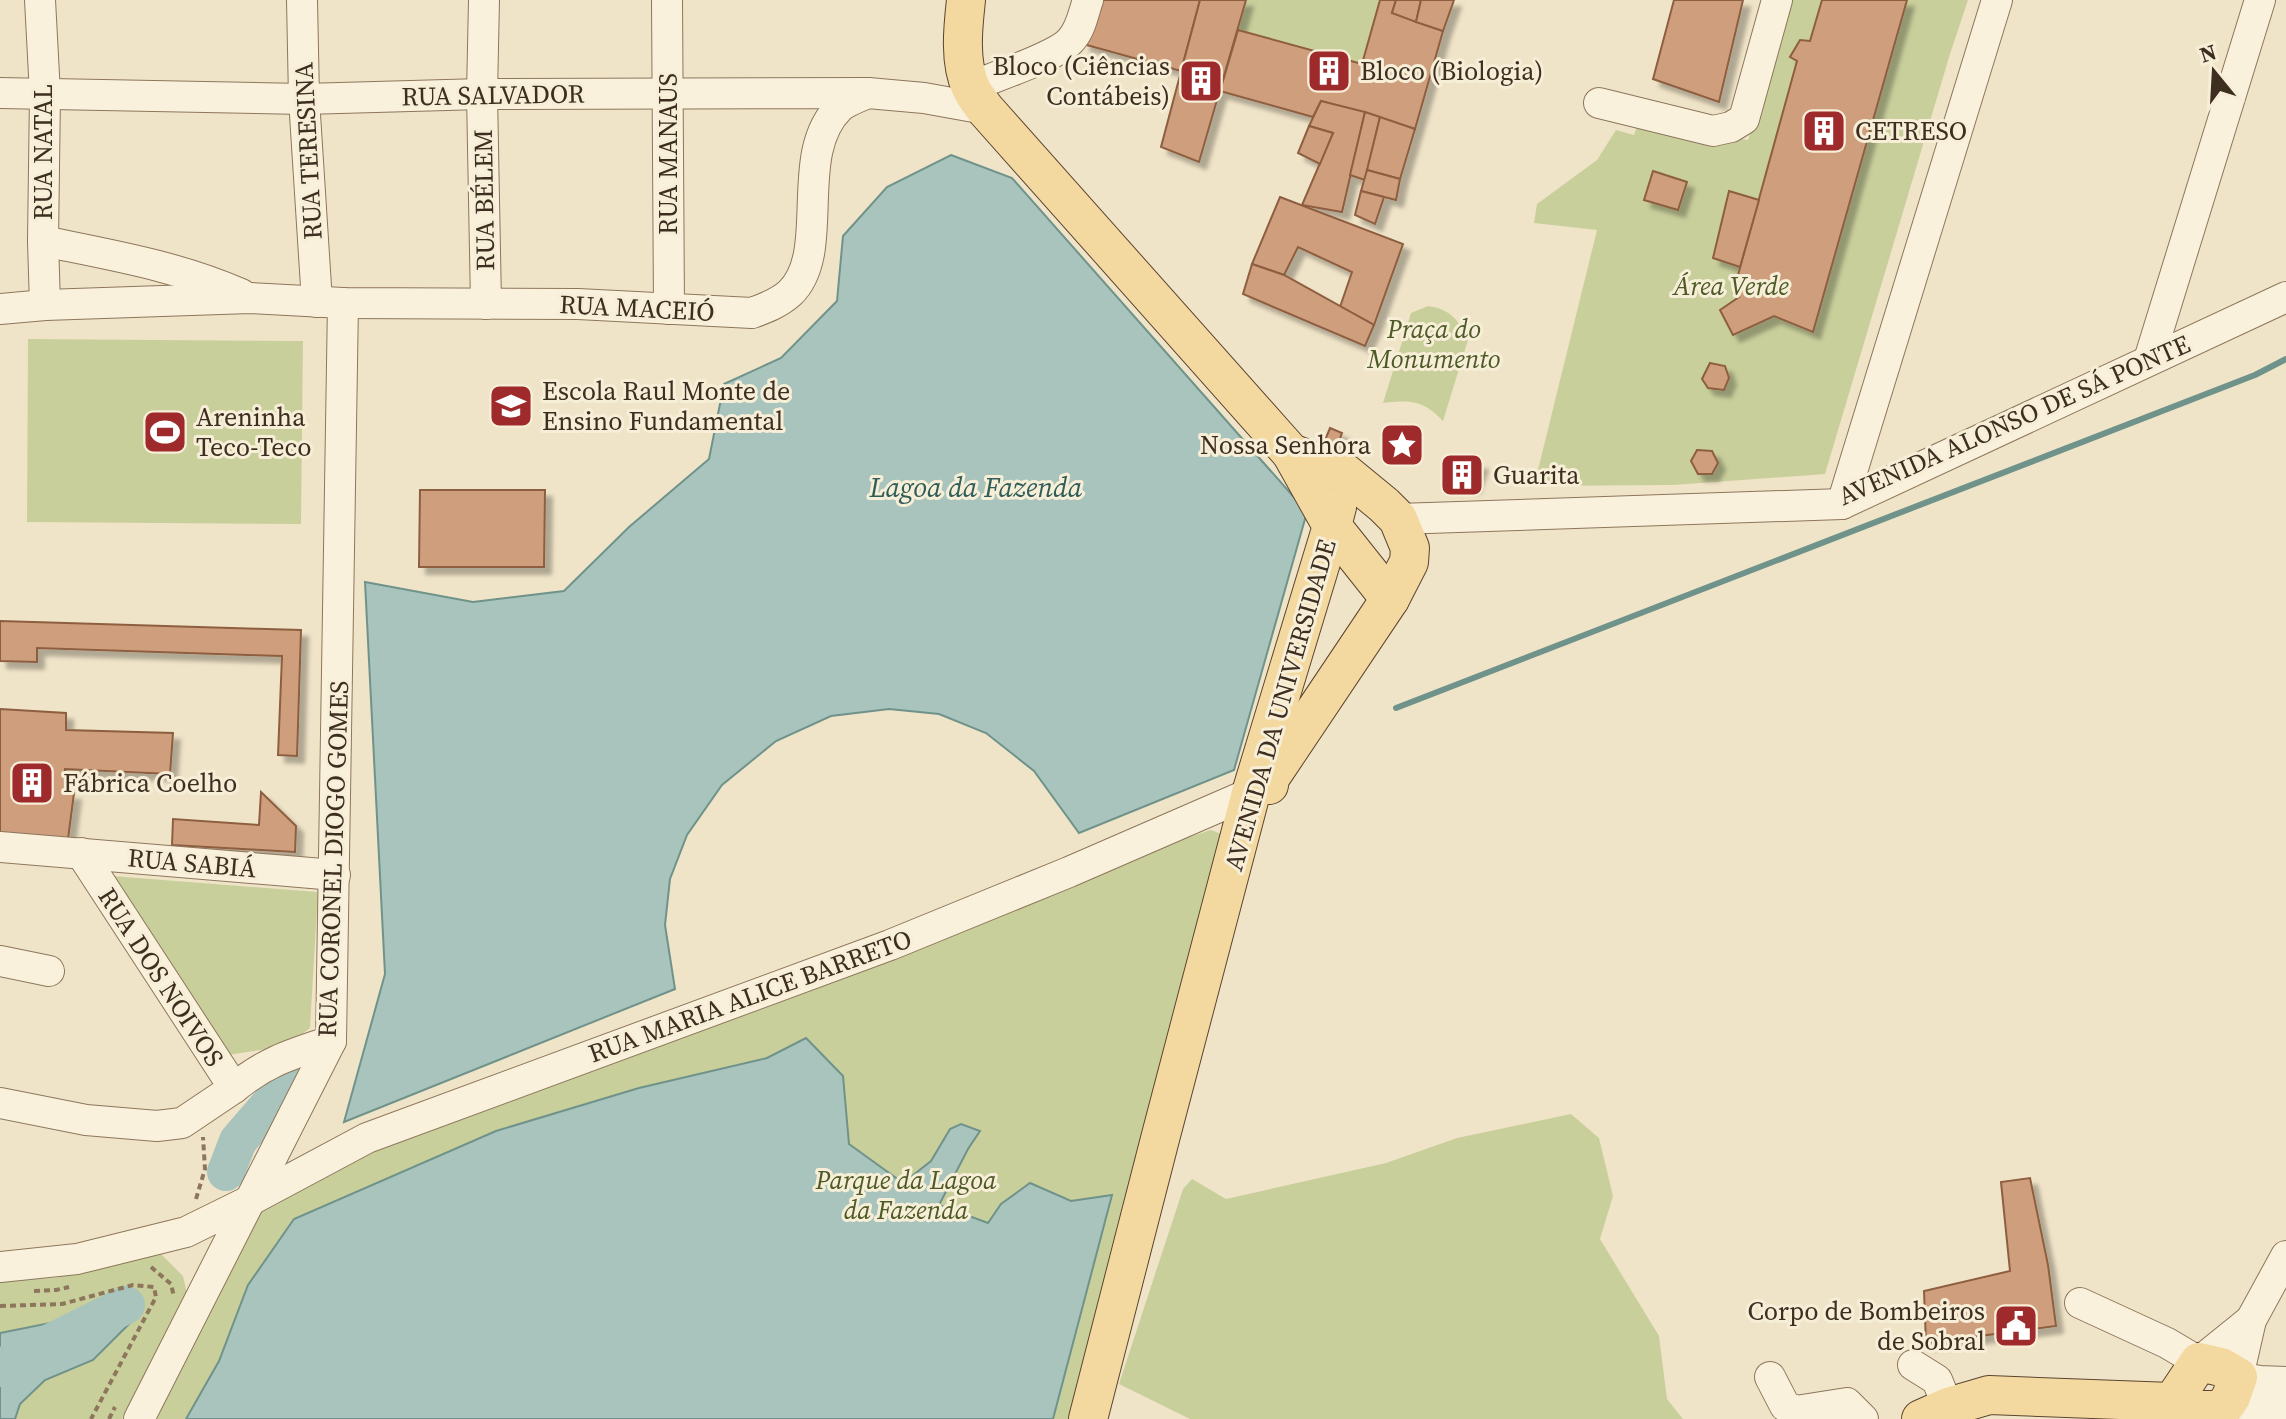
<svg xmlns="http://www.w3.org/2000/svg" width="2286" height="1419" viewBox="0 0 2286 1419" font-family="'Source Serif 4',serif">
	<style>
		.green { fill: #c9cf9b }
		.water { fill: #a9c4bc; stroke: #6f938a; stroke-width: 2 }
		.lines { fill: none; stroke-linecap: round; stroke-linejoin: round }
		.stream { stroke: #6f938a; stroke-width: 6 }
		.river { stroke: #a9c4bc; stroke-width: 38 }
		.building { fill: #cf9f7d; stroke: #8d5f41; stroke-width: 2; filter: url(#shadow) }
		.minor-casing { stroke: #8d765c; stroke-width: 32 }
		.major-casing { stroke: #5b4430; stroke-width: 40 }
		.path { stroke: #8d765c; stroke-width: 4; stroke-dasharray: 6 4; stroke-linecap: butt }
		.minor { stroke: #faf1dc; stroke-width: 30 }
		.major { stroke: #f3d9a0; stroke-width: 38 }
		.labels { text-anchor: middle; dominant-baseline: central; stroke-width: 6; stroke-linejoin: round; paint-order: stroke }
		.poi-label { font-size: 26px; fill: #3d2e20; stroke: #f7eed8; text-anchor: start }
		.street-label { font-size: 26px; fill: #3d2e20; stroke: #f7eed8 }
		.park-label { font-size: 26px; font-style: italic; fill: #4d5a26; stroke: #f7eed8 }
		.water-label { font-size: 28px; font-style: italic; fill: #2f5d5a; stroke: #f7eed8 }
	</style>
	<defs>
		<filter id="shadow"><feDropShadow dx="7" dy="7" stdDeviation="2" flood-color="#0004"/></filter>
	</defs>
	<rect width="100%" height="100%" fill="#f0e4c8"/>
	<g class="green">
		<polygon points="1246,0 1380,0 1362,64 1238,30"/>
		<polygon points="1793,0 1968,0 1950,54 1825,474 1673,485 1534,486 1597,230 1534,223 1537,204 1597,160 1616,130 1634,135 1640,117 1748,140"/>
		<path d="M1428,306c22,3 31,14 40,34l-25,81c-20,-21 -32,-21 -60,-18l28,-90z"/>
		<polygon points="28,339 303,341 301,524 27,522"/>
		<polygon points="1211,830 1224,835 1082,1419 148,1419 254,1212 379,1139 808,992 1171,843"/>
		<polygon points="112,876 318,892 310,1028 287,1046 220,1056"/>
		<polygon points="1571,1114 1599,1138 1613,1196 1600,1239 1659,1336 1667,1399 1683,1419 1190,1419 1119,1384 1183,1189 1192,1179 1226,1199 1386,1163 1457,1138"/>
		<polygon points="161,1254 183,1276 188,1298 122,1419 0,1419 0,1281 55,1278"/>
	</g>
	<g class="water">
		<polygon points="951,155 1012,178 1307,512 1234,770 1079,833 1034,771 986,733 939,714 889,709 831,716 776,741 722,785 687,835 670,879 665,925 675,989 344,1122 385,974 365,582 473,602 564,591 629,527 709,459 724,384 781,358 837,301 843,236 887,187"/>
		<polygon points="806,1038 843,1076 849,1144 903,1183 931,1161 950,1129 961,1124 980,1131 968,1149 939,1205 988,1223 1001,1204 1030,1183 1071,1201 1112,1195 1053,1419 186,1419 219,1361 248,1285 294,1219 496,1131 639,1088 767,1058"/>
		<polygon points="115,1310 130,1323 93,1360 45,1380 20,1404 15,1419 0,1419 0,1333"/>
	</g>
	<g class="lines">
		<polyline class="stream" points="1396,708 2255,375 2286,359"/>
		<g class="river">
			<polyline points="226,1172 238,1141 289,1082"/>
			<polyline points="0,1368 126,1305"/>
		</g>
	</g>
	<g class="building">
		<polygon points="1095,0 1200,0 1181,71 1083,44"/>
		<polygon points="1200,0 1246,0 1199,162 1161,147"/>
		<polygon points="1380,0 1396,0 1392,13 1443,31 1415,129 1321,101 1313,117 1220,91 1238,30 1362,64"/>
		<polygon points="1396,0 1421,0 1416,22 1392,13"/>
		<polygon points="1421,0 1454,0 1443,31 1416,22"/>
		<polygon points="1674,0 1743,0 1719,102 1653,79"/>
		<polygon points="1822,0 1907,0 1813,332 1774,316 1733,335 1720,310 1739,297 1733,293 1797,61 1790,57 1800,40 1810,41"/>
		<polygon points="1321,101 1365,112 1342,212 1302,205 1333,133 1309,126"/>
		<polygon points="1365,112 1380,117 1365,180 1350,175"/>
		<polygon points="1380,117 1415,129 1400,179 1367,170"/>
		<polygon points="1309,126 1333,133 1320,164 1298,153"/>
		<polygon points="1367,170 1400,179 1396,200 1361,191"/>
		<polygon points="1653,171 1687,182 1678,210 1644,200"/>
		<polygon points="1361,191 1384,197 1375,224 1355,215"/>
		<polygon points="1729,191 1759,200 1740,267 1713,258"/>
		<polygon points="1280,197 1403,244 1374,325 1340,307 1352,272 1298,247 1284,275 1252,264"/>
		<polygon points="1252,264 1284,275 1374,325 1365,346 1243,294"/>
		<polygon points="1710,363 1725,366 1729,378 1724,390 1708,388 1702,379"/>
		<polygon points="1330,428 1342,433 1336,449 1325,440"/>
		<polygon points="1697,450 1712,451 1718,463 1712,474 1698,474 1691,461"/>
		<polygon points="1452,461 1481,463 1473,486 1442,486"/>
		<polygon points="420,490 545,490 544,567 419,567"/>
		<polygon points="0,621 301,630 297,756 278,755 282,656 37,648 37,662 0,661"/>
		<polygon points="0,709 66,713 66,730 173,733 170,774 65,769 64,793 74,793 68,839 0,834"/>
		<polygon points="261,792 296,826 295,852 172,845 173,819 259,825"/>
		<polygon points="2030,1178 2048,1265 2056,1326 1926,1343 1924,1291 2010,1271 2001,1182"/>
	</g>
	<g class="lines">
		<g class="minor-casing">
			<g id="minor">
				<polyline points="40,0 45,94 43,241 45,305"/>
				<polyline points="302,0 304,99 317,302"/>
				<polyline points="484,0 482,94 486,304"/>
				<polyline points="667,0 669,309"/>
				<path d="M970,87c22,-9 87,-31 100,-46 11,-11 13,-27 18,-41"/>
				<polyline points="0,93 304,99 482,94 868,93 924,98 985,109"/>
				<polyline points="1599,103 1713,131 1731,127 1744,119 1777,0"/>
				<path d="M43,241c68,14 134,25 198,53"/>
				<path d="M0,309l45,-4 205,-7 93,5 235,1 174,9c14,-5 27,-10 38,-20 43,-41 1,-139 50,-186 7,-6 19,-10 28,-14"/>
				<polyline points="2149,360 2260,0"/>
				<polyline points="1842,504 1997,0"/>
				<polyline points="1398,519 1842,504 2286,297"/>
				<polyline points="0,847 335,875"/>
				<polyline points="0,961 49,971"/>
				<path d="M234,1088c33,-27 58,-34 97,-47"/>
				<polyline points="0,1103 86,1120 157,1126 182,1123 234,1088 81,853"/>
				<polyline points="2286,1256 2251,1320 2238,1377 2260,1381 2286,1382"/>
				<polyline points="0,1267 77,1259 186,1232 251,1200 367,1138 890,945 1069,872 1251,793"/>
				<polyline points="2080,1303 2167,1343 2199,1362 2251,1320"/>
				<polyline points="1913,1365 1937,1380 1948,1407"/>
				<polyline points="1770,1377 1785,1406 1796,1411 1847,1403 1863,1419"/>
				<polyline points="2221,1410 2246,1407 2286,1409"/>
				<polyline points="139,1419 331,1041 343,303"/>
			</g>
		</g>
		<g class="major-casing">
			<g id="major">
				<path d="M966,0c-3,27 -7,62 5,88 3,7 9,14 14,21l306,344 41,73 -81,267 -91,346 -72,280"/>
				<polyline points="1337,507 1332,526 1390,599"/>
				<polyline points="1269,785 1270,778 1390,599 1409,562 1410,548 1398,519 1384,505 1345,473 1291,453"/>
				<polyline points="1921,1419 1948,1407 1989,1395 2172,1402 2195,1410 2221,1410"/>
				<polyline points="2161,1419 2199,1362 2221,1367 2238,1377 2231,1397 2216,1419"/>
			</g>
		</g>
		<g class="path">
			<polyline points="196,1199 205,1169 203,1137"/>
			<polyline points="151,1267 171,1284 174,1297"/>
			<polyline points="34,1291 56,1290 69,1287"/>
			<polyline points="0,1306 62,1304 133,1285 154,1287 156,1297 91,1419"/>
			<polyline points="109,1419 115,1407"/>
		</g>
		<use href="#minor" class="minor"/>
		<use href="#major" class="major"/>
	</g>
	<defs>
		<g id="building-square" transform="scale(2.3)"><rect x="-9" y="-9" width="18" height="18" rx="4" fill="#9e2a2b" stroke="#f7eed8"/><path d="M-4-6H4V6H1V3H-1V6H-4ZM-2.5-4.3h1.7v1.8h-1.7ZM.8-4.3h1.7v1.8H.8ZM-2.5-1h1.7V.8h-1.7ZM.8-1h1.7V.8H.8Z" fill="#fff"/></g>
		<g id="school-square" transform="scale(2.3)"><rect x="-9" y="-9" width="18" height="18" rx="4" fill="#9e2a2b" stroke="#f7eed8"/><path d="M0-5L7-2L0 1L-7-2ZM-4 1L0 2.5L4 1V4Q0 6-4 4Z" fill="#fff"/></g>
		<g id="stadium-square" transform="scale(2.3)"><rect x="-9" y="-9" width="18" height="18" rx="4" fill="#9e2a2b" stroke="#f7eed8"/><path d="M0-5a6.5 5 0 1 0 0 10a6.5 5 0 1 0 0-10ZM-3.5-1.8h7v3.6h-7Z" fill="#fff"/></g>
		<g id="sight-square" transform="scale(2.3)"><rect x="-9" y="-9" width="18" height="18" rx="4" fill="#9e2a2b" stroke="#f7eed8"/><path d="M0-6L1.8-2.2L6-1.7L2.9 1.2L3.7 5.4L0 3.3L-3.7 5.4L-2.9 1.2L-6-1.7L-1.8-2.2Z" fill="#fff"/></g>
		<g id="civic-square" transform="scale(2.3)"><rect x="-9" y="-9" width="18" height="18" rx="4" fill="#9e2a2b" stroke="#f7eed8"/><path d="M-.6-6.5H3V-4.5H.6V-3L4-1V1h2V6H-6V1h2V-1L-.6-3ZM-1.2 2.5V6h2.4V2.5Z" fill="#fff"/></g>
	</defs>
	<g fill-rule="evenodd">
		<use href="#building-square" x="1329" y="71"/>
		<use href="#building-square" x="1201" y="81"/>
		<use href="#building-square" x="1824" y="131"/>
		<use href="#school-square" x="511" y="406"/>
		<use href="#stadium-square" x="165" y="432"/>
		<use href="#sight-square" x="1402" y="445"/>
		<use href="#building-square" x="1462" y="475"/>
		<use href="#building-square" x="32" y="783"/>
		<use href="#civic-square" x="2016" y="1326"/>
	</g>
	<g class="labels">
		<g class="poi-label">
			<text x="1170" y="66" text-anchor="end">Bloco (Ciências<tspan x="1170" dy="30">Contábeis)</tspan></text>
			<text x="1360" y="71">Bloco (Biologia)</text>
			<text x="1855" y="131">CETRESO</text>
			<text x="542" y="391">Escola Raul Monte de<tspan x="542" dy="30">Ensino Fundamental</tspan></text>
			<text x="196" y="417">Areninha<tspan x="196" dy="30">Teco-Teco</tspan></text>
			<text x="1371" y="445" text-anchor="end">Nossa Senhora</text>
			<text x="1493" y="475">Guarita</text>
			<text x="63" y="783">Fábrica Coelho</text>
			<text x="1985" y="1311" text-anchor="end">Corpo de Bombeiros<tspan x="1985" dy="30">de Sobral</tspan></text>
		</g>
		<g class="street-label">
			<text transform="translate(493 95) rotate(-1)">RUA SALVADOR</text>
			<text transform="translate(308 151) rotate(-93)">RUA TERESINA</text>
			<text transform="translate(43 152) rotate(-90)">RUA NATAL</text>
			<text transform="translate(668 154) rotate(-90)">RUA MANAUS</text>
			<text transform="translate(484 200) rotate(-91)">RUA BÉLEM</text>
			<text transform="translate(637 308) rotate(3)">RUA MACEIÓ</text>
			<text transform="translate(2014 420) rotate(-24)">AVENIDA ALONSO DE SÁ PONTE</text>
			<text transform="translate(1280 705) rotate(-74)">AVENIDA DA UNIVERSIDADE</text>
			<text transform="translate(333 859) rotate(-88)">RUA CORONEL DIOGO GOMES</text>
			<text transform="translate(192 863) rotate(5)">RUA SABIÁ</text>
			<text transform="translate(161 977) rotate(57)">RUA DOS NOIVOS</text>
			<text transform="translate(750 996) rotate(-20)">RUA MARIA ALICE BARRETO</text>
		</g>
		<g class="park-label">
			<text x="1731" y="286">Área Verde</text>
			<text x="1434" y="329">Praça do<tspan x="1434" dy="30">Monumento</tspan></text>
			<text x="906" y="1180">Parque da Lagoa<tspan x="906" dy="30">da Fazenda</tspan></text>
		</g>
		<g class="water-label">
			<text x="976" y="487">Lagoa da Fazenda</text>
		</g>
	</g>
	<g transform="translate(2214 72) rotate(342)" stroke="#f7eed8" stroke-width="6" paint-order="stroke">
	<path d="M0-6L14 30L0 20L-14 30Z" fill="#3d2e20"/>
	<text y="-12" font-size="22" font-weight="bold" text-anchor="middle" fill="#3d2e20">N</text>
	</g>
</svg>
